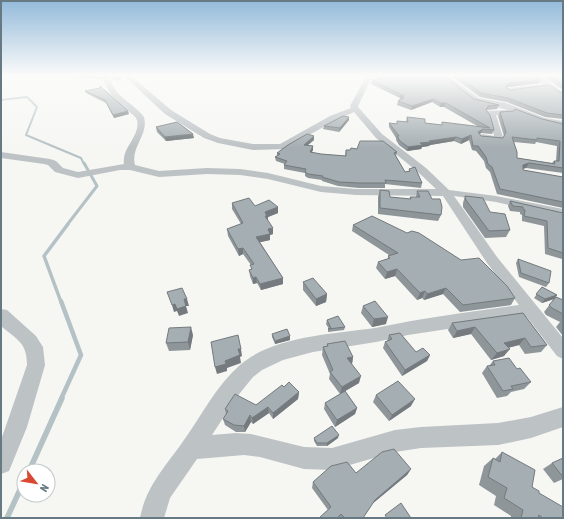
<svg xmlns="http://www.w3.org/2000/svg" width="564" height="519" viewBox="0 0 564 519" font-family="'Asap Condensed',sans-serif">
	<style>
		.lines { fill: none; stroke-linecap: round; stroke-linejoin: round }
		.stream-far4 { stroke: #b5c2c5; stroke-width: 2 }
		.stream-far3 { stroke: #b5c2c5; stroke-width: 3 }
		.stream-far2 { stroke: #b5c2c5; stroke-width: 3.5 }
		.stream-far1 { stroke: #b5c2c5; stroke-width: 4.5 }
		.stream { stroke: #b5c2c5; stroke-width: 5.5 }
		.minor { fill: #bdc2c5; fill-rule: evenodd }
		.wall { fill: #8e9699; fill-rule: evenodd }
		.shaded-wall { fill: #747a7d }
		.building { fill: #a5aeb2; stroke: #747a7d; fill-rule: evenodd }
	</style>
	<rect width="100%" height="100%" fill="#f6f6f3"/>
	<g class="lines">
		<polyline class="stream-far4" points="1,100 27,97 37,107 26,135 81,158 84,164"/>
		<polyline class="stream-far3" points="67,225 97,186 84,163"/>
		<polyline class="stream-far2" points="61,302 44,256 68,224"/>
		<polyline class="stream-far1" points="61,301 81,355 61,399"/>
		<g class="stream">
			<polyline points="29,471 62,398"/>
			<polyline points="7,518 24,481"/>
		</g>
		<g class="minor">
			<path d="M105,75h17l-12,3c4,19 24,25 34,39 5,18 -14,30 -9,48l24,6 48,-3 33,1 28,4 53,13 35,3h80l-18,-17 -42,-34 -22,-26 -18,8 -52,29 -31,1 -35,-7 -14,-5 -39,-24 -42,-39h7l41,35 39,24 10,4 33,6h27l50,-28 21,-8 -1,-2 17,-31h6l-15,31 1,2 23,26 44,34 23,22 47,6 67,13v8l-67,-15 -42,-6 43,61 66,81v21l-6,-3 -30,-39 -119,18 -32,7 -63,10 -30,8 -21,10 -9,7 -17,21 -24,37 24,-2 15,1 53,13 28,1 63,-18 26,-3 77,-4 33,-6 32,-10v20l-32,11 -33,7 -77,3 -26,4 -63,18 -28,-1 -44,-12 -16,-2 -47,4 -27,39 -6,20h-24c6,-32 26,-52 44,-78 18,-25 32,-54 56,-75 33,-29 93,-31 135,-37 12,-2 24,-5 36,-7 36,-6 72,-11 108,-16l-32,-42 -44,-67 -87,-1 -35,-3 -53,-13 -28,-4 -33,-1 -48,3 -29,-7h-10l-42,8 -23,-6 -7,-7 -4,-1 -43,-6v-6l49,7 6,2 7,7 15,4 46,-8c-3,-16 17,-28 13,-44 -2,-5 -7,-7 -11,-11 -10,-8 -21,-19 -23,-32z"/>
			<polygon points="440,75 447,75 479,98 506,103 545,118 563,121 563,127 540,122 512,111 512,114 496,115 503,137 500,141 479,139 478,137 482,134 494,136 490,118 486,113 487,111 508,110 474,102"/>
			<polygon points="533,75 540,75 563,92 563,97 548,87 508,92 505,90 508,88 543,84"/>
			<path d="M1,309l6,1 29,26 7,11 2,18 -18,62 -18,44 -8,3v-34l26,-75c0,-23 -10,-25 -26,-39z"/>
		</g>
	</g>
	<g class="wall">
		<polygon points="73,75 103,75 102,79 74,77"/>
		<polygon points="111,75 120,75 121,77 120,80 112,79"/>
		<path d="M374,75h69l31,24 25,6 -2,4 -10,1 7,20 -2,4 -11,-1 -2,1 2,2 22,2 1,-2 -6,-20 2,-4 42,7 21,5v49l-37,-5 -3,1v1l40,7v31l-66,-14 -7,-22 -4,-4 -2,-7 -8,-10 -4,-1 -3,-10 -8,4 -7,-3 -24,4 -1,1 -7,1 -1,2 -14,2 -8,-6 -3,-5v-2l-7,-11v-4l7,1 10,-2 1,-5 18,6 17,2v-3l37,5 -35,-20h-4l-8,-5 -21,8 -14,-5 1,-4 1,-1 1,-2 -29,-14 1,-4 6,-1zM514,142l21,2 1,-2 21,4 -1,15h-2l-2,2 -35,-5z"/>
		<polygon points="450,75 537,75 540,83 508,87 506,88 510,90 563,94 563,119 545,117 507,102 480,97"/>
		<polygon points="542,75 563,75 563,90"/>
		<polygon points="100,88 129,114 114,118 106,103 86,93 85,91"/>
		<polygon points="349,120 339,132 323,129 324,126"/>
		<polygon points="156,127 194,138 166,141 157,132"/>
		<polygon points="314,136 314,140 308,145 313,146 313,150 311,152 321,154 345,156 346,150 397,152 396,156 405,172 409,171 409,169 422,183 421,188 385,184 385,188 359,188 338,186 322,181 322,180 308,178 305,176 305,173 284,169 284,165 285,164 276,161 275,157 277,156 277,153"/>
		<polygon points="380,190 390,197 410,199 410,197 416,197 417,191 441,215 438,221 378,214 378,197"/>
		<polygon points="465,196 490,212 510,230 506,237 485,238 463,207 463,203"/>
		<polygon points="510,201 563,213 563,265 562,265 562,259 545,254 544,226 522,221 522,215 520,214 520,212 510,211 508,206"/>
		<polygon points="232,203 255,206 278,207 278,213 268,217 268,221 273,234 270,235 270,240 260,242 283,278 283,284 261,290 257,283 253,284 250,276 249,270 251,270 251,265 243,254 239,256 228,236 227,229 241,224 232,209"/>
		<polygon points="353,225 515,298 511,305 460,312 443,294 424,300 422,298 417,300 395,276 385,279 376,268 378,262 388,259 388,256 389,255 352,231"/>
		<polygon points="518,259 549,283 546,287 519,277 516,263"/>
		<polygon points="303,282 327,294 326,302 316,306 303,290"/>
		<polygon points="542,287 557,295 555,298 563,300 563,336 556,327 560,322 546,315 544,312 554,299 542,303 534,298"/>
		<polygon points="363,306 386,324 372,327 361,313"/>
		<polygon points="523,313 547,345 541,352 525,354 519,345 508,348 504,356 491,360 471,334 453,338 448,330 452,323"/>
		<polygon points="327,320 345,327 344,330 328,332 328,329 329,329 326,324"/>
		<polygon points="272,334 290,336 290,340 275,344 272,337"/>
		<polygon points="193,335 190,350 169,351 166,343"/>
		<polygon points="389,335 416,352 430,355 427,361 402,376 383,348 385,342 387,341"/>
		<polygon points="327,344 353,357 352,364 359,383 345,391 357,408 355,414 335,427 324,409 325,403 340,394 329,379 330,374 322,355 323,347 327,346"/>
		<polygon points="493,361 517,369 531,382 524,389 511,392 507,396 497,398 482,373 487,366 489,366"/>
		<polygon points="284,387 299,392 298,399 273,419 269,413 253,424 251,422 245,432 236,432 225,425 223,419 226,414 225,409 256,405"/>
		<polygon points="376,395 411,406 389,421 373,402"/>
		<polygon points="314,438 338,438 327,446 317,446 314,441"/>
		<polygon points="502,452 532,487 539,493 563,518 511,518 511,516 494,505 496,496 479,485 484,466 493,458 495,459"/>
		<polygon points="563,458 563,479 554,483 543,469 552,463"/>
		<polygon points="411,469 407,475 372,504 363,518 319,518 328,510 312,488 313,482 356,473"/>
	</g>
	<g class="shaded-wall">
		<polygon points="119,75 120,75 121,77 120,80"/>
		<polygon points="541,79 540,83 508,87 504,90 505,87 509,83"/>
		<polygon points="433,99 432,102 411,110 412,106"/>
		<polygon points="441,103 446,103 444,107 440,107"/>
		<polygon points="128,111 129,114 114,118 113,115"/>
		<polygon points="349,117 349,120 339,132 340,128"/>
		<polygon points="483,129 481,133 477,137 478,132"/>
		<polygon points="193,134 194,138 166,141 165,137"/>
		<polygon points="471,135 469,140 461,144 462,139"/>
		<polygon points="314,136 314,140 304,148 304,145"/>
		<polygon points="456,137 454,141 430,145 429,146 422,147 421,149 407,151 408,147 420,143 429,141"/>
		<polygon points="313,146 313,150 310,156 310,152"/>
		<polygon points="529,163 526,168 521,169 523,165"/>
		<polygon points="278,207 278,213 268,217 268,222 265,223 265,212"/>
		<polygon points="273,228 273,234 270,235 270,240 257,243 256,237 268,229"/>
		<polygon points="243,248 243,254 239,256 238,249"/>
		<polygon points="397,269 395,276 385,279 387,272"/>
		<polygon points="256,277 257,283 253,284 253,278"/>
		<polygon points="283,278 283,284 261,290 260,284"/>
		<polygon points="446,288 443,294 424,300 427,294"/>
		<polygon points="425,291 422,298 417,300 420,293"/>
		<polygon points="327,294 326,302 316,306 316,299"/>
		<polygon points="557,295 554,299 542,303 545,299"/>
		<polygon points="184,299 187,299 189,306 186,306 188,313 179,316 177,311 174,312 172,305"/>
		<polygon points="388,317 386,324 372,327 374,319"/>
		<polygon points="191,327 193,335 190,350 188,342"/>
		<polygon points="475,327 471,334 453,338 457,331"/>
		<polygon points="290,336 290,340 275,344 275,341"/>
		<polygon points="525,338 519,345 499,350 504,343"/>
		<polygon points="238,349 241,349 242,356 240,357 241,363 227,368 227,371 217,374 215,367 225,361"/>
		<polygon points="510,349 504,356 491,360 497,353"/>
		<polygon points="430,355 427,361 402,376 405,370"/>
		<polygon points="353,357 352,364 347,358"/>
		<polygon points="361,376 359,383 340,394 342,387"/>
		<polygon points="299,392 298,399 273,419 273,413"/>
		<polygon points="415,399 411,406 389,421 392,415"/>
		<polygon points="268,407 269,413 253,424 252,418"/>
		<polygon points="357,408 355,414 335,427 337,420"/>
		<polygon points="250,415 251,422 245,432 244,426"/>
		<polygon points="339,435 338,438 327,446 327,443"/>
		<polygon points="411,469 407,475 372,504 375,500"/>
	</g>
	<g class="building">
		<polygon points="84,75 102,75 101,77"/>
		<path d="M378,75h65l31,24 25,6 -11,1 -2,4 4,5 4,15 -11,-1 -5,3 3,4 22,2 3,-6 -6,-20 14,-1 1,-2 27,10 21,5v44l-34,-5 -6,2v5l40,7v25l-63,-13 -8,-22 -4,-3 -2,-7 -8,-11h-5l-2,-11 -9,4 -6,-2 -27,4 2,1 -11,1 3,2 -15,2 -8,-6 -3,-5h2l-10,-13 8,1v-3l11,1 -1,-5 18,2v4l17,2v-3l48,6 -44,-25h-5l-8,-4 -21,7 -14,-5 6,-3 -4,-1 4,-1 -32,-16 10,-1zM512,137l25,3v-2l23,3 -1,20h-5l1,3 -38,-6v-6z"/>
		<polygon points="456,75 537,75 541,79 509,83 505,87 510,90 549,85 563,94 563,115 547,113 508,98 481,93"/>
		<polygon points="549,75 563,75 563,85"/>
		<polygon points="100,86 128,111 113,115 105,100 85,91 100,88"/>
		<polygon points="343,116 349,117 340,128 324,126"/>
		<polygon points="177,122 193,134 165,137 156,127"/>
		<polygon points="307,134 314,136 304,145 313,146 310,152 321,154 346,156 346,150 350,150 351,148 357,149 360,141 383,141 397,152 394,153 405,172 410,171 409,169 415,167 422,183 385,180 386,183 359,183 339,182 322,177 323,176 308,174 305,172 306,169 284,165 287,161 275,157 280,154 277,153 288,145"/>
		<polygon points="380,190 389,191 390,197 411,199 410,197 420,197 417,191 428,191 432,199 440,199 442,207 441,215 380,208"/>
		<polygon points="465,196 483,198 490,212 505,214 510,230 489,231 466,200"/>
		<polygon points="249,198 255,206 269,200 278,207 265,212 267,216 265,216 273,228 268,229 270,234 256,237 283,278 260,284 256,277 253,278 249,270 252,269 250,265 254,264 243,248 238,249 227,229 243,223 232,203"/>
		<polygon points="510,201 563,213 563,253 548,248 547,221 524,216 525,210 523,209 523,207 513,206"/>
		<polygon points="372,216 407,233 412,231 419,233 461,260 479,258 507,286 515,298 463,305 446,288 427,294 425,291 420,293 397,269 387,272 378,262 390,258 388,256 398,253 353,225"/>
		<polygon points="518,259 551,271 549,283 521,273"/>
		<polygon points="313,278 327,294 316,299 303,282"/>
		<polygon points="542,287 557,295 545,299 536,294"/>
		<polygon points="182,288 187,299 184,299 186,306 177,309 175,304 172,305 167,292"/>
		<polygon points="556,297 563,300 563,314 552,308 549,305"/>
		<polygon points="375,301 388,317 374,319 363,306"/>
		<polygon points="523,313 547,345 531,347 525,338 504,343 510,349 497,353 475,327 457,331 452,323"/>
		<polygon points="338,316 345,327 328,329 331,328 327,320"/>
		<polygon points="191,327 188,342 166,343 169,328"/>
		<polygon points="287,329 290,336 275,341 272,334"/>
		<polygon points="400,333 416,352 423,348 430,355 405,370 385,342 392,339 389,335"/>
		<polygon points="238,335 241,349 238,349 240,355 225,361 226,364 215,367 211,342"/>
		<polygon points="345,341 353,357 347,358 361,376 342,387 330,372 333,370 323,347 328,346 327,344"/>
		<polygon points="509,358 517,369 520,368 531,382 511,386 513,389 503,391 487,366 495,365 493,361"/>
		<polygon points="398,381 415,399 392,415 376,395"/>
		<polygon points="289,382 299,392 273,413 268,407 252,418 250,415 244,426 234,425 223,419 228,411 225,409 235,394 256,405 282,385 284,387"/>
		<polygon points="345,391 357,408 337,420 325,403"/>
		<polygon points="332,426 339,435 327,443 317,443 314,438"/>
		<polygon points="394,449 411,469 375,500 363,518 345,518 341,514 337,518 319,518 331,507 313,482 331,466 347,462 356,473 382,452"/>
		<polygon points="502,452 535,470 532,487 539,491 539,493 563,507 563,518 543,518 539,515 538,518 521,518 523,510 504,498 507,488 488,477 493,458 500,462"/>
		<polygon points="563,458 563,477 552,463"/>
		<polygon points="401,503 411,518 387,518 385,515"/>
	</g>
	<linearGradient id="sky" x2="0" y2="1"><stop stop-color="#93bada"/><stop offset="0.51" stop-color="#fbfbfa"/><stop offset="1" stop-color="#fbfbfa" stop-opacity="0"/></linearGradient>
	<rect width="564" height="148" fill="url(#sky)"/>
	<rect width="564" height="519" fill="none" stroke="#677982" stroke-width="4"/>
	<g transform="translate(36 483) rotate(121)"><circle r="19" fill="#ffffff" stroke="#c2c9cd"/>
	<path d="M0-3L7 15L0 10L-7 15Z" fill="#d84832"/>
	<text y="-6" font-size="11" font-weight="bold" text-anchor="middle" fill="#677982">N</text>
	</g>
</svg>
